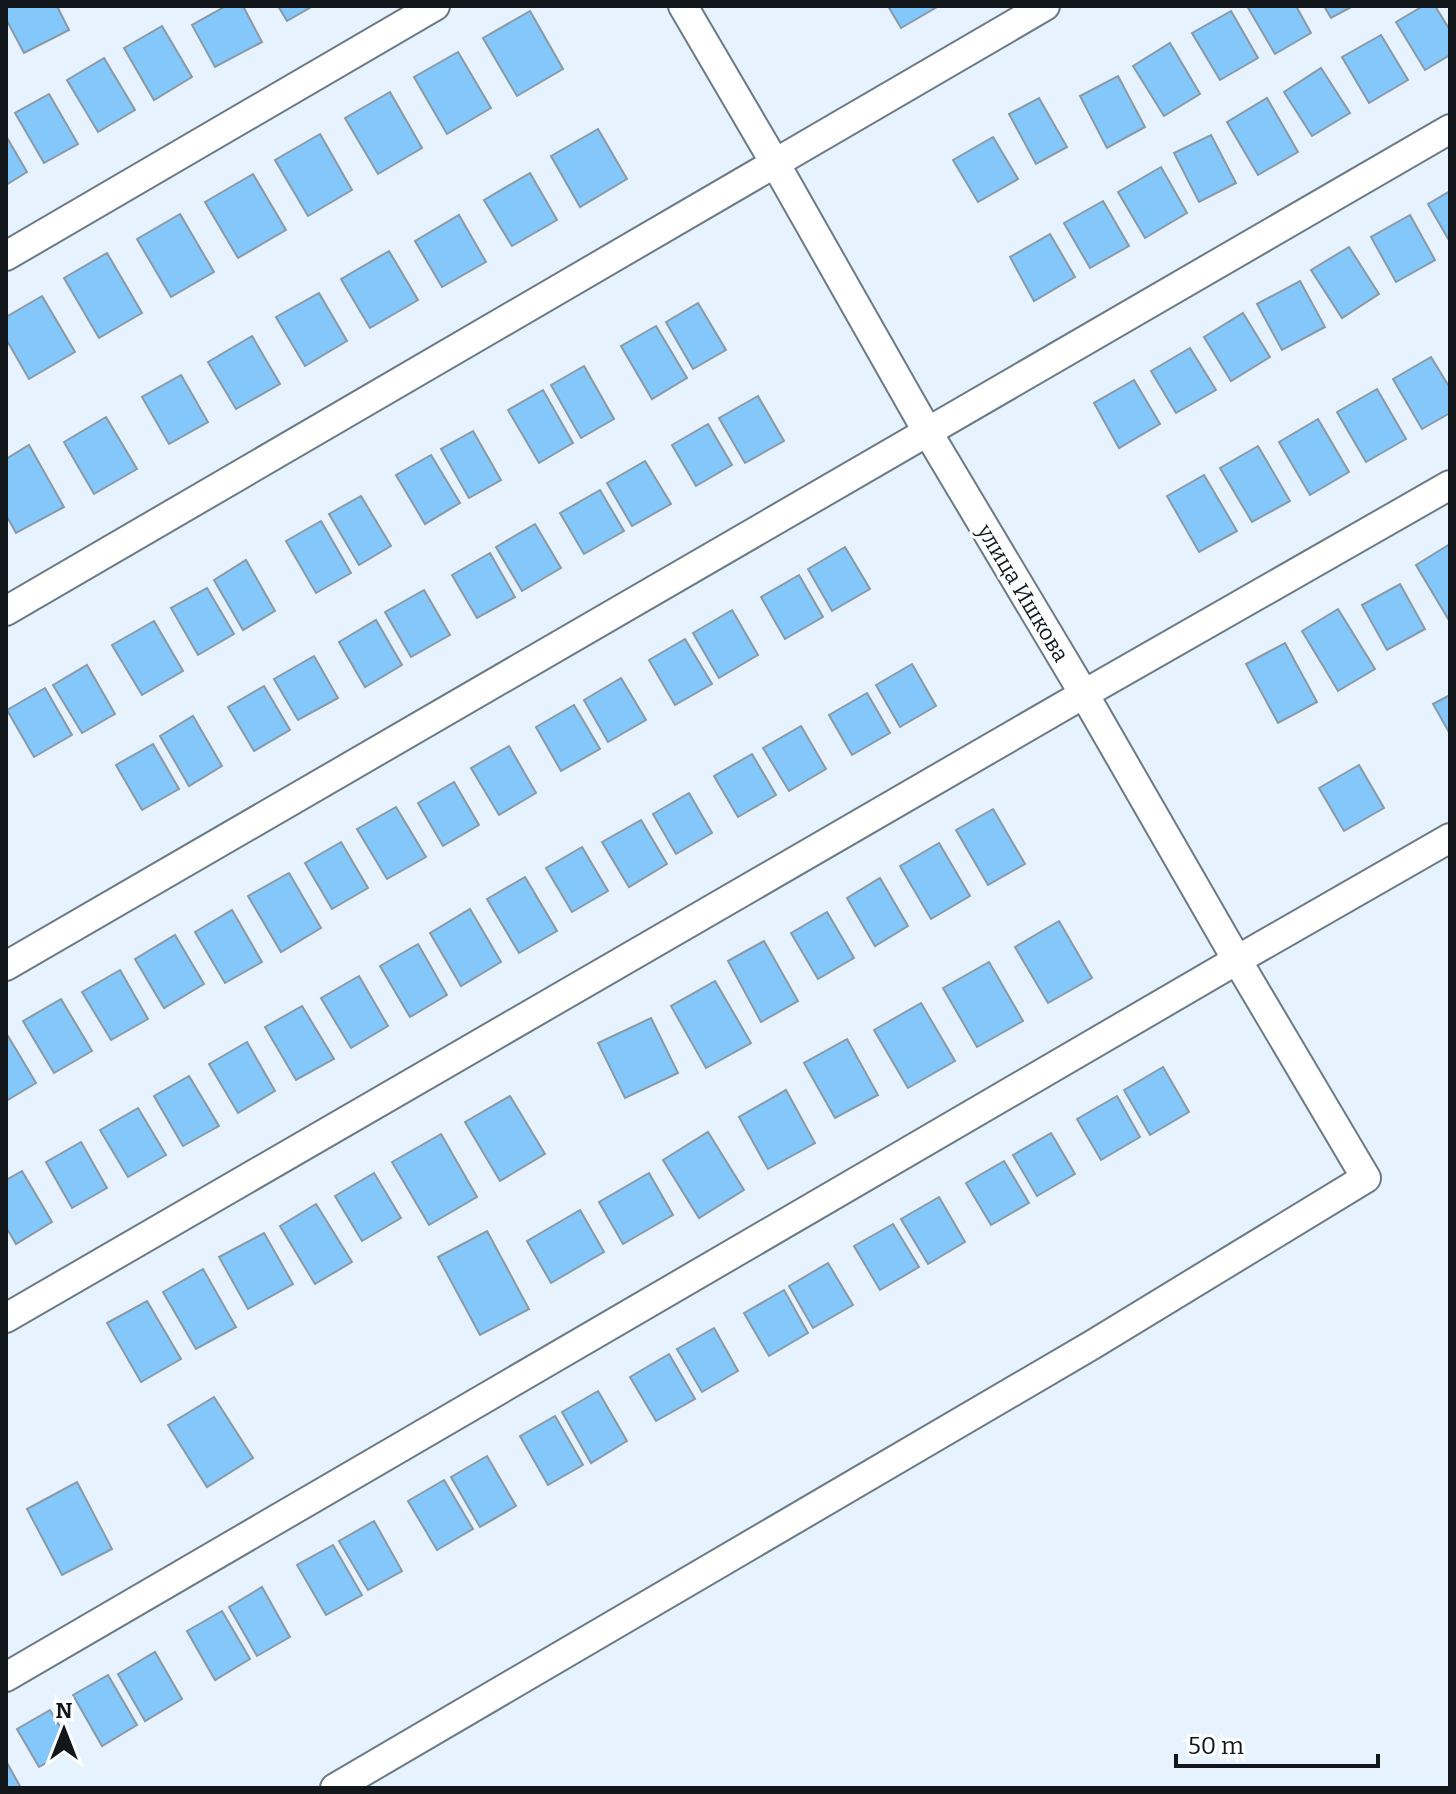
<svg xmlns="http://www.w3.org/2000/svg" width="1456" height="1794" viewBox="0 0 1456 1794" font-family="Bitter,serif">
	<style>
		.building { fill: #84c7fb; stroke: #8999a6; stroke-width: 2 }
		.lines { fill: none; stroke-linecap: round; stroke-linejoin: round }
		.minor-casing { stroke: #6b7a87; stroke-width: 32 }
		.minor { stroke: #fff; stroke-width: 28 }
		.labels { text-anchor: middle; dominant-baseline: central; stroke-width: 6; stroke-linejoin: round; paint-order: stroke }
		.street-label { font-size: 22px; fill: #10161a; stroke: #fefefe }
	</style>
	<rect width="100%" height="100%" fill="#e6f3fe"/>
	<g class="building">
		<polygon points="6,6 57,6 69,30 24,53 6,19"/>
		<polygon points="226,6 243,6 262,42 215,67 192,25"/>
		<polygon points="278,6 313,6 287,21"/>
		<polygon points="888,6 936,6 937,7 901,28"/>
		<polygon points="1247,6 1296,6 1311,33 1275,54"/>
		<polygon points="1324,6 1353,6 1331,18"/>
		<polygon points="1423,6 1435,6 1450,30 1450,55 1425,70 1396,22"/>
		<polygon points="530,11 563,69 517,96 483,38"/>
		<polygon points="1231,11 1258,58 1220,80 1192,33"/>
		<polygon points="162,26 192,77 154,100 124,48"/>
		<polygon points="1381,35 1408,80 1369,103 1342,57"/>
		<polygon points="1170,43 1200,94 1164,116 1133,66"/>
		<polygon points="458,52 491,108 447,134 414,77"/>
		<polygon points="104,58 135,110 98,132 67,80"/>
		<polygon points="1321,68 1350,113 1312,136 1284,92"/>
		<polygon points="1118,76 1145,127 1107,148 1080,96"/>
		<polygon points="390,92 422,148 378,174 345,118"/>
		<polygon points="49,94 78,144 44,163 15,113"/>
		<polygon points="1039,98 1067,147 1036,164 1009,114"/>
		<polygon points="1267,98 1298,152 1258,175 1227,122"/>
		<polygon points="598,129 627,179 580,207 551,156"/>
		<polygon points="320,134 352,190 308,216 275,160"/>
		<polygon points="1211,135 1236,183 1199,202 1174,153"/>
		<polygon points="6,136 27,172 6,185"/>
		<polygon points="993,137 1018,179 978,202 953,160"/>
		<polygon points="1161,167 1187,213 1145,238 1118,192"/>
		<polygon points="530,173 557,220 512,246 484,200"/>
		<polygon points="253,174 286,230 238,258 205,202"/>
		<polygon points="1450,191 1450,242 1428,204"/>
		<polygon points="1103,201 1129,246 1090,268 1064,223"/>
		<polygon points="180,214 214,272 171,297 137,239"/>
		<polygon points="459,215 486,262 442,287 415,241"/>
		<polygon points="1410,215 1435,260 1396,282 1371,237"/>
		<polygon points="1050,234 1075,277 1034,301 1010,257"/>
		<polygon points="1349,247 1379,294 1342,318 1311,270"/>
		<polygon points="389,251 418,300 370,328 341,279"/>
		<polygon points="107,253 142,313 99,338 64,278"/>
		<polygon points="1300,281 1325,327 1282,350 1257,304"/>
		<polygon points="319,293 347,341 305,366 276,317"/>
		<polygon points="42,296 75,352 29,379 6,339 6,317"/>
		<polygon points="698,303 726,350 693,369 666,322"/>
		<polygon points="1243,313 1270,357 1231,381 1204,337"/>
		<polygon points="656,326 687,378 652,399 621,346"/>
		<polygon points="252,336 280,384 236,409 208,362"/>
		<polygon points="1190,348 1216,390 1176,413 1151,371"/>
		<polygon points="1431,357 1450,388 1450,413 1422,429 1393,379"/>
		<polygon points="584,366 614,419 581,438 551,385"/>
		<polygon points="181,375 208,422 169,444 142,397"/>
		<polygon points="1134,380 1160,424 1119,448 1094,403"/>
		<polygon points="1377,389 1406,439 1366,462 1337,412"/>
		<polygon points="543,390 573,443 539,463 508,410"/>
		<polygon points="758,396 784,441 745,463 719,418"/>
		<polygon points="106,417 137,469 94,494 64,442"/>
		<polygon points="1318,419 1349,472 1310,495 1279,442"/>
		<polygon points="708,424 732,465 696,486 672,445"/>
		<polygon points="473,431 501,480 469,498 441,449"/>
		<polygon points="29,445 64,507 16,533 6,515 6,459"/>
		<polygon points="1258,446 1290,501 1252,522 1220,468"/>
		<polygon points="431,455 460,503 425,524 396,475"/>
		<polygon points="645,461 671,504 632,526 607,483"/>
		<polygon points="1204,475 1237,531 1199,552 1167,496"/>
		<polygon points="600,490 624,531 584,554 560,513"/>
		<polygon points="361,496 391,546 359,565 329,514"/>
		<polygon points="321,521 351,573 316,593 286,541"/>
		<polygon points="535,524 561,568 522,591 496,547"/>
		<polygon points="1450,544 1450,622 1416,565"/>
		<polygon points="845,547 870,589 832,611 808,569"/>
		<polygon points="490,553 515,597 477,618 452,575"/>
		<polygon points="246,560 275,611 243,630 214,580"/>
		<polygon points="799,575 823,617 785,639 761,597"/>
		<polygon points="1400,584 1425,629 1387,650 1362,605"/>
		<polygon points="207,588 234,634 198,655 171,608"/>
		<polygon points="424,590 450,635 411,657 385,612"/>
		<polygon points="1338,609 1375,669 1338,691 1302,631"/>
		<polygon points="732,610 758,655 719,678 693,633"/>
		<polygon points="376,620 402,665 365,687 339,642"/>
		<polygon points="154,621 183,671 142,695 112,645"/>
		<polygon points="685,639 712,684 675,705 649,660"/>
		<polygon points="1285,643 1317,702 1278,723 1246,664"/>
		<polygon points="314,656 338,698 298,720 274,679"/>
		<polygon points="912,664 936,706 900,727 876,685"/>
		<polygon points="87,665 115,714 82,733 53,685"/>
		<polygon points="621,678 646,720 608,742 584,700"/>
		<polygon points="264,686 290,730 254,751 228,707"/>
		<polygon points="45,688 72,735 34,757 7,710"/>
		<polygon points="867,693 890,733 852,755 829,715"/>
		<polygon points="1450,695 1450,734 1433,704"/>
		<polygon points="574,705 600,749 561,771 536,727"/>
		<polygon points="193,716 222,766 189,786 160,736"/>
		<polygon points="801,726 826,769 789,791 763,748"/>
		<polygon points="153,744 179,789 142,810 116,765"/>
		<polygon points="509,746 536,793 499,815 471,768"/>
		<polygon points="752,754 776,795 738,817 714,776"/>
		<polygon points="1359,765 1384,808 1344,831 1319,788"/>
		<polygon points="454,782 479,825 443,846 418,803"/>
		<polygon points="689,793 712,833 676,854 653,814"/>
		<polygon points="396,807 426,857 387,879 357,829"/>
		<polygon points="993,809 1025,864 988,885 956,830"/>
		<polygon points="641,820 667,864 629,887 602,842"/>
		<polygon points="341,842 368,888 332,909 305,863"/>
		<polygon points="939,843 970,896 931,919 900,866"/>
		<polygon points="582,847 608,891 572,912 546,868"/>
		<polygon points="289,873 321,928 281,952 248,896"/>
		<polygon points="525,877 557,931 519,953 487,899"/>
		<polygon points="880,878 908,926 875,946 847,898"/>
		<polygon points="470,909 501,962 461,986 430,933"/>
		<polygon points="232,910 262,962 225,983 195,932"/>
		<polygon points="827,912 854,958 818,979 791,933"/>
		<polygon points="1059,921 1092,978 1048,1003 1015,947"/>
		<polygon points="175,935 204,984 164,1008 135,959"/>
		<polygon points="764,941 798,1001 761,1022 728,961"/>
		<polygon points="418,944 447,995 410,1017 380,966"/>
		<polygon points="989,962 1023,1021 977,1047 943,988"/>
		<polygon points="120,970 148,1019 111,1040 82,992"/>
		<polygon points="359,976 388,1026 351,1048 321,998"/>
		<polygon points="715,981 751,1043 706,1068 671,1006"/>
		<polygon points="61,999 92,1051 54,1073 23,1021"/>
		<polygon points="921,1003 955,1061 908,1088 874,1030"/>
		<polygon points="302,1006 334,1059 296,1080 265,1027"/>
		<polygon points="651,1018 678,1073 625,1098 598,1043"/>
		<polygon points="8,1036 36,1083 6,1101 6,1037"/>
		<polygon points="847,1039 878,1095 835,1118 804,1063"/>
		<polygon points="247,1042 275,1091 238,1113 209,1064"/>
		<polygon points="1163,1067 1189,1112 1150,1135 1124,1090"/>
		<polygon points="189,1076 219,1126 183,1146 154,1096"/>
		<polygon points="786,1090 815,1143 768,1169 739,1117"/>
		<polygon points="510,1096 545,1154 500,1181 465,1122"/>
		<polygon points="1117,1096 1140,1137 1101,1160 1077,1119"/>
		<polygon points="138,1108 166,1155 128,1177 100,1130"/>
		<polygon points="708,1132 744,1190 699,1218 663,1160"/>
		<polygon points="1051,1133 1075,1174 1037,1196 1013,1155"/>
		<polygon points="441,1134 477,1197 429,1225 392,1162"/>
		<polygon points="81,1142 107,1188 72,1208 46,1162"/>
		<polygon points="1004,1161 1029,1203 991,1225 966,1183"/>
		<polygon points="22,1171 52,1222 16,1244 6,1227 6,1180"/>
		<polygon points="374,1173 401,1218 362,1241 335,1196"/>
		<polygon points="649,1173 673,1215 623,1244 599,1202"/>
		<polygon points="939,1197 965,1242 928,1264 901,1219"/>
		<polygon points="316,1204 352,1262 315,1284 280,1226"/>
		<polygon points="580,1210 604,1252 551,1283 527,1241"/>
		<polygon points="893,1224 919,1267 880,1290 854,1246"/>
		<polygon points="487,1231 529,1309 480,1335 438,1257"/>
		<polygon points="264,1233 293,1284 248,1309 219,1257"/>
		<polygon points="828,1263 853,1305 813,1328 789,1286"/>
		<polygon points="203,1269 236,1327 196,1349 163,1292"/>
		<polygon points="784,1290 808,1333 769,1356 744,1313"/>
		<polygon points="147,1301 181,1359 141,1382 107,1323"/>
		<polygon points="714,1328 738,1371 702,1392 677,1349"/>
		<polygon points="669,1354 695,1399 656,1421 630,1377"/>
		<polygon points="598,1391 627,1441 591,1463 562,1412"/>
		<polygon points="214,1397 253,1458 207,1487 168,1425"/>
		<polygon points="555,1416 583,1465 548,1485 520,1436"/>
		<polygon points="487,1456 516,1506 480,1527 451,1477"/>
		<polygon points="444,1480 473,1529 437,1550 408,1501"/>
		<polygon points="77,1482 112,1549 62,1575 27,1509"/>
		<polygon points="374,1521 402,1571 368,1590 339,1541"/>
		<polygon points="333,1545 362,1595 326,1615 297,1565"/>
		<polygon points="262,1587 290,1637 257,1656 229,1607"/>
		<polygon points="222,1611 250,1659 215,1680 187,1631"/>
		<polygon points="155,1652 182,1699 145,1721 118,1674"/>
		<polygon points="108,1675 137,1725 102,1746 73,1695"/>
		<polygon points="50,1710 73,1748 39,1767 17,1729"/>
		<polygon points="6,1761 21,1788 6,1788"/>
	</g>
	<g class="lines">
		<g class="minor-casing">
			<g id="minor">
				<polyline points="6,256 435,6"/>
				<polyline points="6,611 1045,6"/>
				<polyline points="6,966 1450,129"/>
				<polyline points="6,1318 1084,694 1450,485"/>
				<polyline points="6,1677 1237,960 1450,838"/>
				<polyline points="335,1788 1092,1345 1366,1178 1237,960 1084,694 927,431 775,163 683,6"/>
			</g>
		</g>
		<use href="#minor" class="minor"/>
	</g>
	<g class="labels">
		<g class="street-label">
			<text transform="translate(1023 593) rotate(59)">улица Ишкова</text>
		</g>
	</g>
	<rect width="1456" height="1794" fill="none" stroke="#10161a" stroke-width="16"/>
	<g transform="translate(64 1730)" stroke="#fefefe" stroke-width="6" paint-order="stroke">
	<path d="M0-6L14 30L0 20L-14 30Z" fill="#10161a"/>
	<text y="-12" font-size="22" font-weight="bold" text-anchor="middle" fill="#10161a">N</text>
	</g>
	<path d="M1176 1754v12h202v-12" fill="none" stroke="#10161a" stroke-width="4"/>
	<text x="1188" y="1754" font-size="24" fill="#10161a" stroke="#fefefe" stroke-width="6" paint-order="stroke">50 m</text>
</svg>
